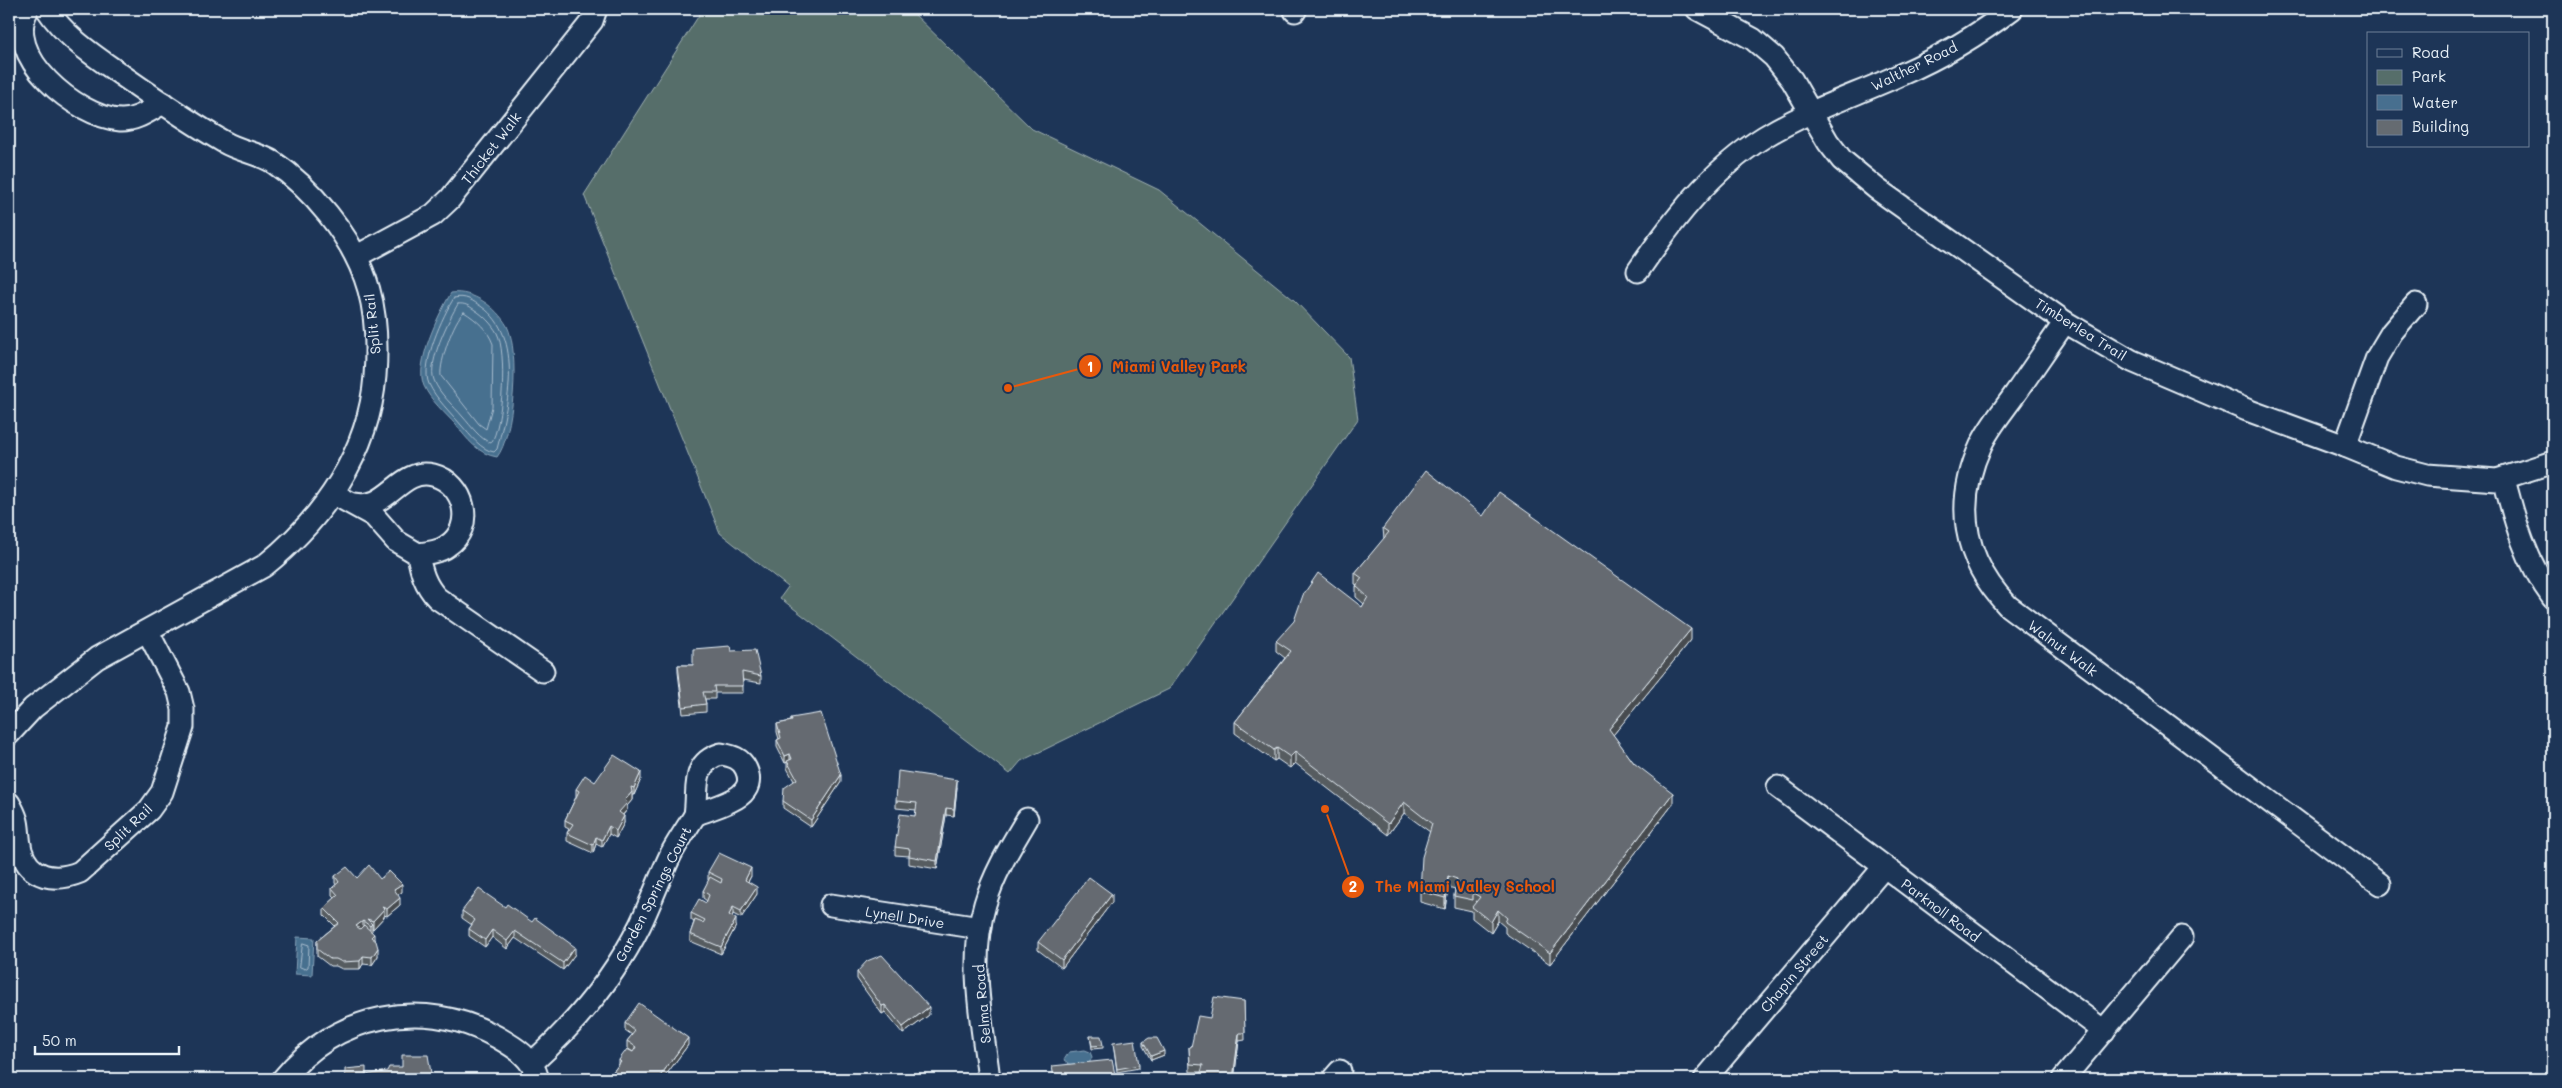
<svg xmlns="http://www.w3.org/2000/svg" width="2562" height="1088" viewBox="0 0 2562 1088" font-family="Mali,sans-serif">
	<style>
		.green { fill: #566e6a; stroke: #9fb0b1 }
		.water { fill: #476f8f; stroke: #87a3b9 }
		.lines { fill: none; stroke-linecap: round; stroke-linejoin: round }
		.shore { stroke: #a8bdce; stroke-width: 1 }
		.street-casing { stroke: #e8f1f8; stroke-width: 25 }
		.street { stroke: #1d3557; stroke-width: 21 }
		.wall { fill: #575c61; stroke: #e8f1f8 }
		.shaded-wall { fill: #474b4f; stroke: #e8f1f8 }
		.building { fill: #656b71; stroke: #e8f1f8 }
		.labels { text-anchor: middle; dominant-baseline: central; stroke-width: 4; stroke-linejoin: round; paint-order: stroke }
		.street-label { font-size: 14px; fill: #e8f1f8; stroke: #1d3557 }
		.leader { fill: none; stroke: #e8590c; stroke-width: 2 }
		.callout-dot { fill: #e8590c; stroke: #1d3557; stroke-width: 2 }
		.mark-label { font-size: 15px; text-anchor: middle; font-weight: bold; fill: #fff }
		.callout-label { font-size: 15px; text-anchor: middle; font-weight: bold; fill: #e8590c; stroke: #1d3557; stroke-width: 4; stroke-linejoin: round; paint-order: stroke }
	</style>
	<rect width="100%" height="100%" fill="#1d3557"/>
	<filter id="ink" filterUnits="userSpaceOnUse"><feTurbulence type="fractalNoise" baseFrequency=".02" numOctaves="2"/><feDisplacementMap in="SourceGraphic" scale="10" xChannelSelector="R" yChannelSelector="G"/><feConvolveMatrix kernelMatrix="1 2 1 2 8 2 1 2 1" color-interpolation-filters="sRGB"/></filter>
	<g filter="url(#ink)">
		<polygon class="green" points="703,9 909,9 1032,129 1159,190 1294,300 1349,357 1358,419 1169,689 1021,761 1010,774 780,598 788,587 720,533 584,195"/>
		<g class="water">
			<path d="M451,293c22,-3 45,14 56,33 13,25 7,110 -10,131 -19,-3 -30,-18 -41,-32 -11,-12 -25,-24 -32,-39 -10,-22 15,-73 27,-93z"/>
			<polygon points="297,937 314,938 312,975 295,974"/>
			<polygon points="1085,1050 1090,1052 1092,1057 1089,1064 1072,1066 1064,1060 1069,1052"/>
		</g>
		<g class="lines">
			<g class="shore">
				<path d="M454,298c12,-3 19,3 28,9 42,29 26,100 15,142l-3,3c-13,-2 -24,-17 -32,-26 -11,-13 -26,-27 -33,-42 -9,-19 14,-69 25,-86z"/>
				<path d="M458,304c7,-1 11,2 17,6 8,5 17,14 22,23 10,19 6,93 -6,110 -11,-4 -20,-17 -28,-26 -9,-11 -24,-23 -29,-37 -7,-17 15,-61 24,-76z"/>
				<path d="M464,312c13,8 24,18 29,32l-1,63 -6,22 -7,-5 -38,-48c-2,-13 13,-57 23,-64z"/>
				<polygon points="303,943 309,945 308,967 305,969 300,967"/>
			</g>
			<g class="street-casing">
				<g id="street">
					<path d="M28,9c-27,46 49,108 92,111 16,1 30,-10 43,-17"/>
					<polyline points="1697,9 1753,39 1774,57 1792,80 1828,142 1842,160 1877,189 2065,322 2132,361 2247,410 2345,446 2396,467 2427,475 2497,480 2553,462"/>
					<polyline points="1295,11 1296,9"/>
					<polyline points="357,256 433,215 450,199 592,21 596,9"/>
					<path d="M1638,271c35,-51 73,-101 126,-134 44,-27 92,-42 138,-63 39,-17 76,-39 110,-65"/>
					<path d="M2065,322c-17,24 -33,48 -50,72 -11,16 -26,33 -34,51 -27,59 -18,114 27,161l372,278"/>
					<polyline points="2345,446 2377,357 2392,332 2416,304"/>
					<path d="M2504,479c11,43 22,83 49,119"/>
					<path d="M334,494l40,22 22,25 22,13c3,18 7,31 19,44l106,73"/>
					<path d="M355,504c33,7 45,-37 78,-29 32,8 43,52 14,71 -8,6 -19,7 -29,8"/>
					<path d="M9,734l24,-26 64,-50 167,-92c59,-47 105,-113 111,-190 5,-66 -6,-111 -47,-162 -16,-20 -34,-38 -55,-52 -15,-9 -34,-11 -49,-20 -35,-20 -68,-43 -101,-66 -28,-20 -57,-38 -76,-67"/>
					<path d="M721,754c11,2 20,4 25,15 14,31 -33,37 -51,46 4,-26 -5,-52 26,-61z"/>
					<polyline points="1778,787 2104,1031"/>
					<path d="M9,803c13,22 7,26 12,47 8,29 35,32 59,22l69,-62 13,-18 21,-65v-18l-4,-17 -31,-60"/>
					<polyline points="831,905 980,928"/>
					<path d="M532,1063c44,-40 82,-85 108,-138 11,-23 20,-48 31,-71 7,-13 16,-26 24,-39"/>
					<path d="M283,1079c53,-65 139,-83 214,-42 19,11 35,20 41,42"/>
					<path d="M989,1079c-7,-57 -21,-118 -4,-175 9,-31 26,-58 42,-85"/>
					<polyline points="1333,1079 1340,1071"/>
					<polyline points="1705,1079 1884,867"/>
					<polyline points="2063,1079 2182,937"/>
				</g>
			</g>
			<use href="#street" class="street"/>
		</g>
		<g class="wall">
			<polygon points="1483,516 1691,640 1613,735 1634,763 1673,804 1550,964 1505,933 1505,927 1498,921 1491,933 1472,918 1472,911 1454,907 1454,896 1455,889 1448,887 1445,909 1420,902 1420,891 1430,832 1404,813 1388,835 1295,763 1290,768 1277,759 1274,761 1235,733 1235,722 1285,658 1276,651 1276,641 1362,607 1364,604 1356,597 1356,586 1357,585 1355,584 1355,573 1384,539 1383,528"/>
			<polygon points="731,651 761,676 761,683 743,680 743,693 715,693 715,699 705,699 706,704 706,712 683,714 678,672 678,665 693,665"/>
			<polygon points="791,718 841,782 811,827 783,808 783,801 794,781 787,768 787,762 785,763 777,747 777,740 779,739 777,732 777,724 791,721"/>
			<polygon points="641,779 634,795 632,795 632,800 627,806 627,810 623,815 624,823 616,838 609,834 602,847 596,844 593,853 567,841 567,833 569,829 565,827 565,820 576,797 576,789 595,782"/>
			<polygon points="957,787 954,816 946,815 937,869 909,864 909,856 895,855 895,847 915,816 916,810 896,808 896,801"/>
			<polygon points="708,872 751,876 748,882 757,894 741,918 733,914 732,917 736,926 721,954 690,941 690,934 694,922 691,920 691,913 706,903 707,901 703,898 703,891 709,880 708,880"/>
			<polygon points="335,876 380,879 402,892 397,895 400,905 387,916 384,915 384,917 373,929 372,928 371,932 374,940 378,956 372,965 363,964 360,969 342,969 336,966 330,966 317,956 317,941 335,926 324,915 324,908 335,898 332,895 332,888 336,885 335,883"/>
			<polygon points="1112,902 1062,968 1038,950 1038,942"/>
			<polygon points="462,911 575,954 563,970 515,938 507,949 492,937 485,947 469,936 469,929 472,925 462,918"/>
			<polygon points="857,972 929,1015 903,1034 885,1012 882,1014 857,979"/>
			<polygon points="1244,1001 1245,1040 1239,1041 1234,1079 1200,1079 1201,1072 1190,1072 1189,1047 1191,1047 1210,1018"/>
			<polygon points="625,1023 688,1045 663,1079 612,1079 612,1073 619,1064 619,1060 633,1052 627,1048 627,1041 632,1035 625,1030"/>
			<polygon points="1090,1036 1103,1045 1103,1048 1092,1049"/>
			<polygon points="1143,1042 1164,1055 1151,1060 1143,1046"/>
			<polygon points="1113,1043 1139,1065 1139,1068 1117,1072"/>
		</g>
		<g class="shaded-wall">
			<polygon points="1691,629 1691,640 1609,740 1609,729"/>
			<polygon points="1277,748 1277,759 1274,761 1274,750"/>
			<polygon points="1295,752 1295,763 1290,768 1290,757"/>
			<polygon points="790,754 790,761 785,763 785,756"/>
			<polygon points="641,772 641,779 634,795 634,788"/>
			<polygon points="841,775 841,782 811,827 811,820"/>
			<polygon points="957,780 957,787 954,816 954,809"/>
			<polygon points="632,792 632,800 627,806 627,810 619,819 619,812 625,800"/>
			<polygon points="1673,793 1673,804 1550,964 1550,953"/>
			<polygon points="1404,802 1404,813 1388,835 1388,824"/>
			<polygon points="946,808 946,815 937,869 937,861"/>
			<polygon points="624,816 624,823 616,838 616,831"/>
			<polygon points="609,826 609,834 602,847 602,840"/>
			<polygon points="596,837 596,844 593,853 593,845"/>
			<polygon points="751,868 751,876 745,887 745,880"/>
			<polygon points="1448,876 1448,887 1445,909 1445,898"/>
			<polygon points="402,884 402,892 394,897 394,889"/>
			<polygon points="757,887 757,894 741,918 741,911"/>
			<polygon points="1112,894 1112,902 1062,968 1062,960"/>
			<polygon points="400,898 400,905 387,916 387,909"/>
			<polygon points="733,907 733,914 729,922 729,915"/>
			<polygon points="384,909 384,917 373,929 373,921"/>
			<polygon points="1498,910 1498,921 1491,933 1491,922"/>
			<polygon points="736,919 736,926 721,954 721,947"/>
			<polygon points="363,921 363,928 356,934 356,926"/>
			<polygon points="372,924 372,931 370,933 370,926"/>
			<polygon points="492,930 492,937 485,947 485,940"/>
			<polygon points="515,931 515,938 507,949 507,941"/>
			<polygon points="374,934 374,942 371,937"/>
			<polygon points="575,947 575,954 563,970 563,963"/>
			<polygon points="378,948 378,956 372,965 372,957"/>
			<polygon points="363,956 363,964 360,969 360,961"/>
			<polygon points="885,1005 885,1012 882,1014 882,1006"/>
			<polygon points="929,1007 929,1015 903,1034 903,1027"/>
			<polygon points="1239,1033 1239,1041 1234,1079 1233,1079"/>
			<polygon points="688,1038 688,1045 663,1079 658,1079"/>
			<polygon points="1164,1051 1164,1055 1151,1060 1151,1056"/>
		</g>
		<g class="building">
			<polygon points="1426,470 1483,516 1499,492 1691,629 1609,729 1634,763 1673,793 1550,953 1505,922 1507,918 1498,910 1491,922 1472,907 1480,897 1473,893 1473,900 1454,896 1457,879 1448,876 1445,898 1420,891 1422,857 1432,824 1404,802 1388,824 1295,752 1290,757 1277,748 1274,750 1235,722 1291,651 1276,641 1294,621 1303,595 1318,573 1362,607 1368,597 1356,586 1362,578 1355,573 1389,532 1383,528"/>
			<polygon points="730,646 731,651 755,650 761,676 742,672 743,686 714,686 715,692 703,692 706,704 683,707 678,665 693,665 693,649"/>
			<polygon points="821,713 841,775 811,820 783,801 784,788 797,779 787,761 792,759 790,754 785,756 777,740 781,738 777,724 792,721 791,718"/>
			<polygon points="614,755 641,772 634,788 631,787 632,792 625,800 627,803 619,812 624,816 616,831 609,826 602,840 596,837 593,845 567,833 573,824 565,820 579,791 576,789 585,775 595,782"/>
			<polygon points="898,771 957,780 954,809 946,808 937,861 909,856 910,849 895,847 900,814 915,816 917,803 896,801"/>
			<polygon points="719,853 751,868 745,880 757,887 741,911 733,907 729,915 736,919 721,947 690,934 695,920 703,923 705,920 691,913 699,899 706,903 709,895 703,891 710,877 721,883 722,879 708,872"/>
			<polygon points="369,865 380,879 389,871 402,884 394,889 400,898 387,909 382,907 384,909 373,921 367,919 372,924 370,926 363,921 356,926 360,929 364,925 374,934 371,937 376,941 378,948 372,957 363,956 360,961 342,962 336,959 330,959 317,949 317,941 339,923 324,908 338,895 332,888 339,882 335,876 347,867 357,878"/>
			<polygon points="1089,877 1112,894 1062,960 1038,942"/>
			<polygon points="479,889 505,907 507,904 532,922 535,918 575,947 563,963 515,931 507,941 492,930 485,940 469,929 475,920 462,911"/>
			<polygon points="882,955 929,1007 903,1027 885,1005 882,1006 857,972 867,961"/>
			<polygon points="1214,997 1244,1001 1245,1033 1239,1033 1233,1079 1214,1079 1200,1077 1203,1065 1190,1064 1189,1047 1191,1047 1198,1016 1210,1018"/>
			<polygon points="639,1003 688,1038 658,1079 645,1079 643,1078 642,1079 620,1079 612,1073 621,1062 619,1060 627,1049 633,1052 636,1047 627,1041 635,1031 625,1023"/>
			<polygon points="1090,1036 1101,1036 1103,1045 1092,1046"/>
			<polygon points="1149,1038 1157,1038 1164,1051 1151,1056 1143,1042"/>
			<polygon points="1135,1040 1139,1065 1117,1069 1113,1043"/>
			<polygon points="402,1055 428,1055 432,1079 345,1079 345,1069 366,1067 366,1075 387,1071 389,1067 402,1067"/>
			<polygon points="1112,1060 1116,1079 1054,1079 1052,1066"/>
		</g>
	</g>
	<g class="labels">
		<g class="street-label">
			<text transform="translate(1914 66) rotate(-26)">Walther Road</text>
			<text transform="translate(491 148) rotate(-52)">Thicket Walk</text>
			<text transform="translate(372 324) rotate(-96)">Split Rail</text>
			<text transform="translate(2081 329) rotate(32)">Timberlea Trail</text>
			<text transform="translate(2063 648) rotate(37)">Walnut Walk</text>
			<text transform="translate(128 827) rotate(-44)">Split Rail</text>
			<text transform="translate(653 894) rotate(-63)">Garden Springs Court</text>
			<text transform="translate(1941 910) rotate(37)">Parknoll Road</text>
			<text transform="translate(905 917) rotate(9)">Lynell Drive</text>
			<text transform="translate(1794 973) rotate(-50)">Chapin Street</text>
			<text transform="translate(982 1004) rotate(-95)">Selma Road</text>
		</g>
	</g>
	<path class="leader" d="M1008 388L1090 366M1325 809L1353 887"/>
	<g class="callout-dot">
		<circle cx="1008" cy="388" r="5"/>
		<circle cx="1325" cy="809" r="5"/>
		<circle cx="1090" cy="366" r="12"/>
		<circle cx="1353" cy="887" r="12"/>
	</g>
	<g class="mark-label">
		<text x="1090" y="372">1</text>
		<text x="1353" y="892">2</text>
	</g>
	<g class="callout-label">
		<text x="1179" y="372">Miami Valley Park</text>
		<text x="1465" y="892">The Miami Valley School</text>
	</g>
	<rect width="2562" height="1088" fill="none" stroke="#1d3557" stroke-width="30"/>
	<rect x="15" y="15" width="2532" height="1058" fill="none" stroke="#e8f1f8" stroke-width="2" filter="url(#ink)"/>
	<rect x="2367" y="32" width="162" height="115" fill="#1d3557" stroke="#6e8097"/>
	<rect x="2377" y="49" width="25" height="8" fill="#1d3557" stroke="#6e8097"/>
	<text x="2412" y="58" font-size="15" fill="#e8f1f8">Road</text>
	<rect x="2377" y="70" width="25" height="15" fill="#566e6a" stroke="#6e8097"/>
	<text x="2412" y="82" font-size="15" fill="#e8f1f8">Park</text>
	<rect x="2377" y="95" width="25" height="15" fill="#476f8f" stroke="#6e8097"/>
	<text x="2412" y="108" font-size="15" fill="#e8f1f8">Water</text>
	<rect x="2377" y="120" width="25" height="15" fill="#656b71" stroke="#6e8097"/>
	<text x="2412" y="132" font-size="15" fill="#e8f1f8">Building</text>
	<path d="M35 1046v8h144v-8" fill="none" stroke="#e8f1f8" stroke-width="2.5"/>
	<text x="42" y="1046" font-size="15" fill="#e8f1f8" stroke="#1d3557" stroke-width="4" paint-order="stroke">50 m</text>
</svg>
